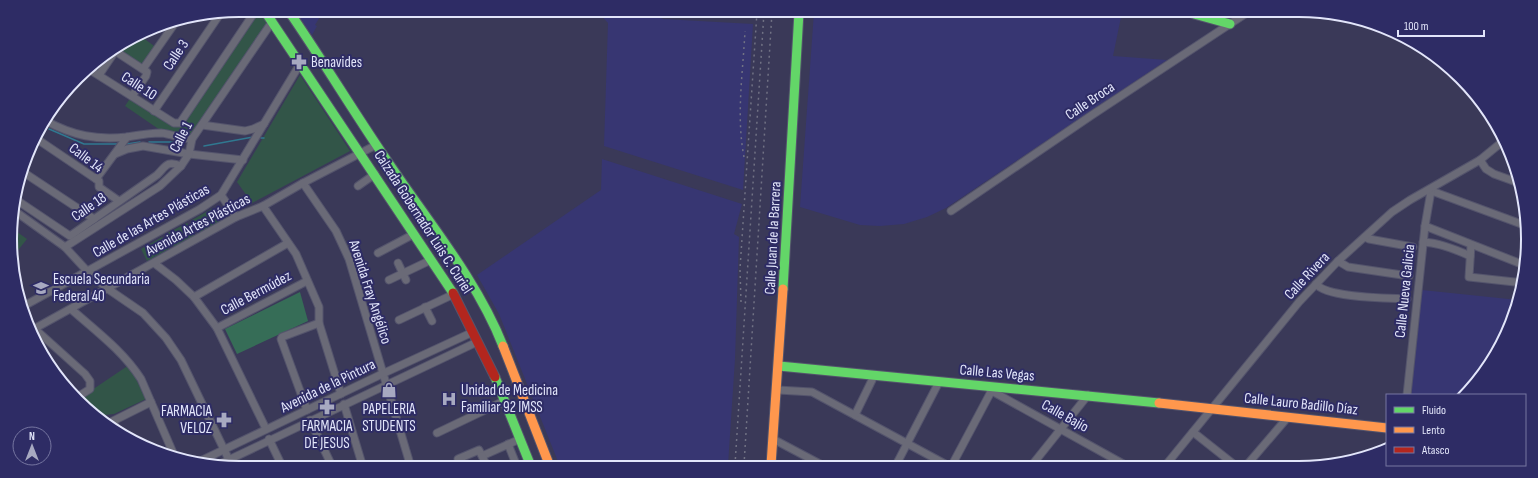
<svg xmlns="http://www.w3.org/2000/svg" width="1538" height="478" viewBox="0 0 1538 478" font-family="'Sofia Sans Condensed',sans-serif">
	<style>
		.built { fill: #373672 }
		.green { fill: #325548 }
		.forest { fill: #366d57 }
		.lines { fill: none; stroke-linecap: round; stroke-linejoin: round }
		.stream { stroke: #307890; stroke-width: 1.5 }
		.street-casing { stroke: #54546c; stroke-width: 9 }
		.fast-casing { stroke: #54546c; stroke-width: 11 }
		.slow-casing { stroke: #54546c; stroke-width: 11 }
		.jam-casing { stroke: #54546c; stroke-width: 11 }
		.street { stroke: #6a6a77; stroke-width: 7 }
		.fast { stroke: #63d668; stroke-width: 9 }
		.slow { stroke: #ff974d; stroke-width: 9 }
		.jam { stroke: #b3261e; stroke-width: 9 }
		.rail { stroke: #717284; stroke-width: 1.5; stroke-dasharray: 2 4; stroke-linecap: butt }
		.labels { text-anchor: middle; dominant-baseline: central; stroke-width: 4; stroke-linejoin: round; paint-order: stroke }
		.street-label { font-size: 15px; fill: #e2e5fa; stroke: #2e2c65 }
		.poi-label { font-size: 15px; fill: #e2e5fa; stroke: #2e2c65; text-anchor: start }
		.rim { fill: none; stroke: #e2e5fa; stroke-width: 2 }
	</style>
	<rect width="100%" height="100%" fill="#3a3958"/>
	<g class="built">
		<polygon points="295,10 324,10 315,25 317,26 312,35"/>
		<polygon points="597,11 647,12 663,19 753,24 743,190 604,146 608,23"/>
		<polygon points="814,12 1108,13 1121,17 1113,56 1167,60 946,208 927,217 904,224 880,226 860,225 800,207"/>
		<polygon points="602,159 742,204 734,234 739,237 735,359 728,465 559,464 499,314 477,275 601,190"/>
		<polygon points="1422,290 1518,300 1497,353 1465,395 1410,395"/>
	</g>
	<g class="green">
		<polygon points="257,10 272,22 191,138 160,130 125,106 131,97 181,123"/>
		<polygon points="139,35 157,48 143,69 116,50"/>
		<polygon points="300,75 350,151 252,203 237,182"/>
		<polygon points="213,208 221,222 200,233 192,220"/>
		<polygon points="187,223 195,236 174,247 166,234"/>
		<polygon points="13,229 27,239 15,254"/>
		<polygon points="162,237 169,249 147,261 141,249"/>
		<polygon points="129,365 146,399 114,414 104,415 99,417 80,398"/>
	</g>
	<polygon class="forest" points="300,292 308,321 237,354 225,329"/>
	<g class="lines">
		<g class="stream">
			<polyline points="49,129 84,144 118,144"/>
			<polyline points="261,138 264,138"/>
			<polyline points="149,142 170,142 183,144"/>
			<polyline points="127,144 140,142"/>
			<polyline points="204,146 253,137"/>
		</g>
		<g class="street-casing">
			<g id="street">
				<polyline points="115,51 147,72 146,76 132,96"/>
				<polyline points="87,68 174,123 180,123 256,10"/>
				<polyline points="143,69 175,23"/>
				<polyline points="99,75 116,50"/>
				<polyline points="154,111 220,14"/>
				<path d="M46,121c28,15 50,19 81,16 12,-2 23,-4 34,-4 11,1 20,6 31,6"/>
				<polyline points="202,125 245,131 253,129 264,124"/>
				<polyline points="34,137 99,181 99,187 119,201"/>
				<polyline points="115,154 127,149 143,146 189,154 243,160"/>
				<polyline points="1480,160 1486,169 1494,174 1519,183"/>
				<polyline points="23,172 94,219"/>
				<polyline points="96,179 127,137"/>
				<polyline points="303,183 336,231 349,259 410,464"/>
				<polyline points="358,186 375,174"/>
				<polyline points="1429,190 1524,225"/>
				<polyline points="221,195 236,217"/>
				<path d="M15,199l55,37 87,-61c9,-9 10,-15 24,-9"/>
				<polyline points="263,206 296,254 319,307 319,323 341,394"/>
				<polyline points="12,209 65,247 88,272 108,289 143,313 166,338 181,360 231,464"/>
				<polyline points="951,211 1092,115 1245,14"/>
				<polyline points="1425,226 1524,265"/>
				<polyline points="1365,237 1369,239 1413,247"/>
				<path d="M1423,242c17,1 32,7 47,14"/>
				<polyline points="1471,245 1469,277 1524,283"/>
				<polyline points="65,247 160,186 181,166 189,154 192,139 272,22"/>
				<polyline points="378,253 414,234"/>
				<polyline points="1338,261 1348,267 1409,276"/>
				<polyline points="154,263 176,280 194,297 217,328 266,429"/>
				<polyline points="398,263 406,280"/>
				<polyline points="389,280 431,260"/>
				<path d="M1316,284c11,14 72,14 91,15"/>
				<polyline points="194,297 288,243"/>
				<polyline points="22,307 200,209 221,195 300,64"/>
				<polyline points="425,307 432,321"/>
				<path d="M71,309c25,22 52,42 70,70l33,76"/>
				<polyline points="399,320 454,294"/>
				<polyline points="217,328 307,281"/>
				<polyline points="35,329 85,374 90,381 90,389 79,396"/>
				<polyline points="32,330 236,217 263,206 303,183 376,145"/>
				<polyline points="778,390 812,392 947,465"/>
				<polyline points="990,390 1127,466"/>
				<polyline points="1407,395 1425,226 1431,191"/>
				<polyline points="344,404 362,464"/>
				<polyline points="307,410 281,339 282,337 319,323"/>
				<polyline points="855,415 874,376"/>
				<polyline points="310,420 331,464"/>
				<polyline points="118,432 113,421 151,402"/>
				<polyline points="1193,432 1236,466"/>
				<polyline points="437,433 504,401"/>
				<polyline points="269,439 281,464"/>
				<polyline points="773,439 822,465"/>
				<polyline points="508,444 516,464"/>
				<polyline points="194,464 382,374 473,332"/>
				<polyline points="220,464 477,342"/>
				<polyline points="460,464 458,459 479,450 482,456 520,439"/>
				<polyline points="481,464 485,462 482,456"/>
				<polyline points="896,465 939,382"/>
				<polyline points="952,465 993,388"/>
				<polyline points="1032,465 1088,395"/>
				<polyline points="1165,466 1299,302 1338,261 1392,212 1410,200 1480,160 1502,142"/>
				<polyline points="1246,466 1288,417"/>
			</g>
		</g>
		<g class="fast-casing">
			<g id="fast">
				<polyline points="264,10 453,293"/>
				<path d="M288,10c36,52 68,106 104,158 38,56 86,114 111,178"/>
				<polyline points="1194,14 1230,24"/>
				<polyline points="783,289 799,12"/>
				<polyline points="779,366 1159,403"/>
				<polyline points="495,377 530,464"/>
			</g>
		</g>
		<g class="slow-casing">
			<g id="slow">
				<polyline points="503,346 549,464"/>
				<polyline points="1159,403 1387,428"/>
				<polyline points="771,465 783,289"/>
			</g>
		</g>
		<g class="jam-casing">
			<polyline id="jam" points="453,293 495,377"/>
		</g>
		<use href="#street" class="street"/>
		<use href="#fast" class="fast"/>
		<use href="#slow" class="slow"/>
		<use href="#jam" class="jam"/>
		<g class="rail">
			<path d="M744,157c-8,-41 -1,-85 1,-126"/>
			<polyline points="741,302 740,269 757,12"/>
			<polyline points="735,465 764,12"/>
			<polyline points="744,465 772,12"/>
		</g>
	</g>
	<defs>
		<g id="pharmacy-bare" transform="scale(1.2)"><path d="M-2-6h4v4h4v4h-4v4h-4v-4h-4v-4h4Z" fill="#a7a9c1" stroke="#2e2c65" stroke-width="2.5" paint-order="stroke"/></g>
		<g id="school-bare" transform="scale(1.2)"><path d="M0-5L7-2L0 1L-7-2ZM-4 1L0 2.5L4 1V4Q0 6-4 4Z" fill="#a7a9c1" stroke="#2e2c65" stroke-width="2.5" paint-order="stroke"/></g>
		<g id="shop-bare" transform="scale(1.2)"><path d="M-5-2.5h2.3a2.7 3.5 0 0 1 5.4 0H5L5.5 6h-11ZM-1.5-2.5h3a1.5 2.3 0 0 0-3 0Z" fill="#a7a9c1" stroke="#2e2c65" stroke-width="2.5" paint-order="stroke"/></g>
		<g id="hospital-bare" transform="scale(1.2)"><path d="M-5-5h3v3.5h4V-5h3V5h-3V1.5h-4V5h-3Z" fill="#a7a9c1" stroke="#2e2c65" stroke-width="2.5" paint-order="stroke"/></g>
	</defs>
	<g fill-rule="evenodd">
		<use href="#pharmacy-bare" x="299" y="62"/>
		<use href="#school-bare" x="41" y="288"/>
		<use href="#shop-bare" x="389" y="390"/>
		<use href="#hospital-bare" x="449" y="399"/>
		<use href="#pharmacy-bare" x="327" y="407"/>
		<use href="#pharmacy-bare" x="224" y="420"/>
	</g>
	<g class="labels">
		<g class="street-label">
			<text transform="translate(176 55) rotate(-56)">Calle 3</text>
			<text transform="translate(139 86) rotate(33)">Calle 10</text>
			<text transform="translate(1090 101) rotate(-34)">Calle Broca</text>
			<text transform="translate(181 137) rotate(-63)">Calle 1</text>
			<text transform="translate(86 158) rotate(37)">Calle 14</text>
			<text transform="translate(89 207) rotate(-35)">Calle 18</text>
			<text transform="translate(151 221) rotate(-30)">Calle de las Artes Plásticas</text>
			<text transform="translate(423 222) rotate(57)">Calzada Gobernador Luis C. Curiel</text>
			<text transform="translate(198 225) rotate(-28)">Avenida Artes Plásticas</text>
			<text transform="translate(773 238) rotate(-87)">Calle Juan de la Barrera</text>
			<text transform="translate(1307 276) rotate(-47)">Calle Rivera</text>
			<text transform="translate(1405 291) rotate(-84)">Calle Nueva Galicia</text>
			<text transform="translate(370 292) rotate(72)">Avenida Fray Angélico</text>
			<text transform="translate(256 293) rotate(-28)">Calle Bermúdez</text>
			<text transform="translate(997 373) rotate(5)">Calle Las Vegas</text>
			<text transform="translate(328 386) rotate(-26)">Avenida de la Pintura</text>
			<text transform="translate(1301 404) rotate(6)">Calle Lauro Badillo Díaz</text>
			<text transform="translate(1065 416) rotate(29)">Calle Bajío</text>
		</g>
		<g class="poi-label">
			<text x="311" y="62">Benavides</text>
			<text x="53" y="279">Escuela Secundaria<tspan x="53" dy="17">Federal 40</tspan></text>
			<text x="461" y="390">Unidad de Medicina<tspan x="461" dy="17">Familiar 92 IMSS</tspan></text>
			<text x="389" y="409" text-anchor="middle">PAPELERIA<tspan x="389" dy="17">STUDENTS</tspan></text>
			<text x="212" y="411" text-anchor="end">FARMACIA<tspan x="212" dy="17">VELOZ</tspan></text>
			<text x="327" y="426" text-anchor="middle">FARMACIA<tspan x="327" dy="17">DE JESUS</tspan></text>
		</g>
	</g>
	<path d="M0 0H1538V478H0ZM239 17H1299A222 222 0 0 1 1521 239V239A222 222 0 0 1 1299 461H239A222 222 0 0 1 17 239V239A222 222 0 0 1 239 17Z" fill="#2e2c65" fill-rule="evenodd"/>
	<path class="rim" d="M239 17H1299A222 222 0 0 1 1521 239V239A222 222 0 0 1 1299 461H239A222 222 0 0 1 17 239V239A222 222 0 0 1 239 17Z"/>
	<rect x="1386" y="394" width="140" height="72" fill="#2e2c65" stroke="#7676a1"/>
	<rect x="1394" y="407" width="20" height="6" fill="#63d668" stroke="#7676a1"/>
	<text x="1422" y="414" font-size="12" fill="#e2e5fa">Fluido</text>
	<rect x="1394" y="427" width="20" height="6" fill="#ff974d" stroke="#7676a1"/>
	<text x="1422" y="434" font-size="12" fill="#e2e5fa">Lento</text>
	<rect x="1394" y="447" width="20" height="6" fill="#b3261e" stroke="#7676a1"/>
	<text x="1422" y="454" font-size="12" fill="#e2e5fa">Atasco</text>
	<g transform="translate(32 446)"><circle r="19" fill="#2e2c65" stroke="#7676a1"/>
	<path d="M0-3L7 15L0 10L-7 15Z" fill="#a7a9c1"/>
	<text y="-6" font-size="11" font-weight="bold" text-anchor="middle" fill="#e2e5fa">N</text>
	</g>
	<path d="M1398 30v6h86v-6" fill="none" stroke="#e2e5fa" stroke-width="2"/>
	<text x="1404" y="30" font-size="12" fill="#e2e5fa" stroke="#2e2c65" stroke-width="3" paint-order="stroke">100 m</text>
</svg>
